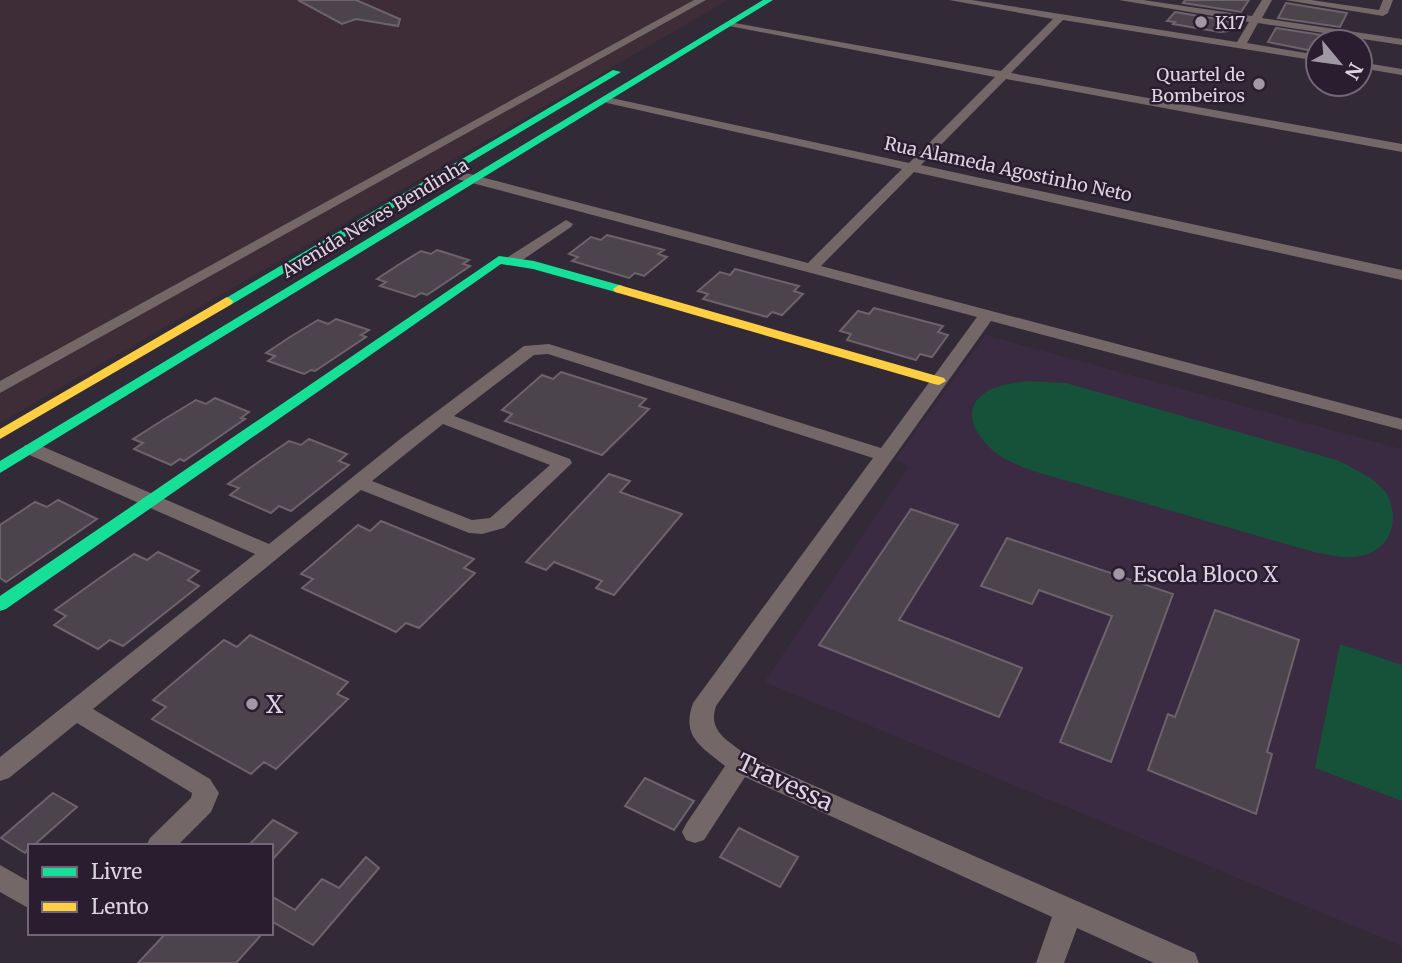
<svg xmlns="http://www.w3.org/2000/svg" width="1402" height="963" viewBox="0 0 1402 963" font-family="Merriweather,serif">
	<style>
		.industrial { fill: #3e2d36 }
		.built { fill: #3a2a42 }
		.green { fill: #155239 }
		.building { fill: #4c444c; stroke: #6c636b; stroke-width: 2 }
		.lines { fill: none; stroke-linecap: round; stroke-linejoin: round }
		.street { fill: #736768; fill-rule: evenodd }
		.fast { fill: #16e098; fill-rule: evenodd }
		.slow { fill: #ffcf43; fill-rule: evenodd }
		.poi-dot { fill: #a198a5; stroke: #2a1d30; stroke-width: 2.5 }
		.labels { text-anchor: middle; dominant-baseline: central; stroke-width: 5; stroke-linejoin: round; paint-order: stroke }
		.far-poi-label { font-size: 18px; fill: #ddd4e1; stroke: #2a1d30; text-anchor: start }
		.far-street-label { font-size: 18px; fill: #ddd4e1; stroke: #2a1d30 }
		.poi-label { font-size: 21px; fill: #ddd4e1; stroke: #2a1d30; text-anchor: start }
		.near-poi-label { font-size: 24px; fill: #ddd4e1; stroke: #2a1d30; text-anchor: start }
		.near-street-label { font-size: 24px; fill: #ddd4e1; stroke: #2a1d30 }
	</style>
	<rect width="100%" height="100%" fill="#322a36"/>
	<polygon class="industrial" points="0,0 728,0 0,423"/>
	<polygon class="built" points="985,335 1402,449 1402,946 764,682 909,466 895,460"/>
	<g class="green">
		<path d="M1027,381l39,2 271,77c17,9 39,18 50,34 15,30 1,61 -35,63 -11,1 -26,-3 -38,-5l-281,-81c-10,-4 -21,-8 -30,-13 -17,-11 -42,-37 -26,-58 10,-14 34,-17 50,-19z"/>
		<polygon points="1340,644 1402,665 1402,801 1315,768"/>
	</g>
	<g class="building">
		<polygon points="298,0 356,0 400,19 398,26 356,19 342,24"/>
		<polygon points="1185,0 1249,0 1241,12 1183,3"/>
		<polygon points="1286,3 1347,13 1340,27 1278,18"/>
		<polygon points="1175,12 1235,22 1229,31 1220,32 1173,24 1175,22 1167,21"/>
		<polygon points="1276,28 1335,37 1333,42 1318,42 1318,52 1268,42"/>
		<polygon points="607,235 664,250 658,254 667,257 644,276 635,273 629,278 572,261 578,257 569,254 591,237 601,240"/>
		<polygon points="437,250 469,260 463,264 470,266 427,295 421,293 415,297 380,286 386,282 377,279 398,265 421,251 431,254"/>
		<polygon points="735,269 799,286 794,291 803,294 782,315 772,312 767,317 703,299 708,294 698,291 720,272 730,275"/>
		<polygon points="874,308 943,326 938,332 948,335 932,357 920,354 916,360 847,340 851,334 840,331 858,311 869,314"/>
		<polygon points="336,319 369,330 361,335 366,337 315,371 311,370 304,374 268,361 275,356 266,353 290,337 318,320 328,324"/>
		<polygon points="561,372 646,399 639,406 649,409 602,455 505,421 512,414 502,410 542,375 553,379"/>
		<polygon points="215,398 249,412 241,418 245,419 184,461 180,459 171,465 134,449 143,443 133,439 163,420 196,400 206,404"/>
		<polygon points="309,439 347,454 339,461 349,465 291,511 279,506 271,513 230,495 239,488 228,484 257,463 289,441 301,445"/>
		<polygon points="609,474 630,481 620,492 682,514 614,595 596,588 602,581 554,562 546,570 526,562"/>
		<polygon points="58,500 97,519 6,582 0,578 0,525 35,502 47,507"/>
		<polygon points="911,509 958,525 899,620 1022,668 999,717 819,645"/>
		<polygon points="381,521 474,559 464,568 475,573 419,628 406,623 396,632 302,588 313,579 301,574 336,544 358,525 370,531"/>
		<polygon points="1007,538 1173,594 1111,762 1060,742 1112,616 1039,590 1032,604 981,586"/>
		<polygon points="158,552 199,571 188,580 199,586 123,646 110,640 98,649 54,625 66,616 55,610 94,582 134,554 147,560"/>
		<polygon points="1215,610 1299,640 1267,752 1272,754 1256,814 1148,770 1168,714 1175,717"/>
		<polygon points="250,635 348,682 337,694 348,699 276,769 264,762 251,774 152,719 166,707 153,700 224,640 237,647"/>
		<polygon points="645,778 694,801 674,830 625,806"/>
		<polygon points="53,793 77,807 33,846 30,846 25,853 1,838"/>
		<polygon points="273,820 297,833 271,861 271,846 248,846"/>
		<polygon points="739,828 798,857 780,887 720,857"/>
		<polygon points="366,857 379,868 313,945 271,921 271,896 295,910 322,879 339,888"/>
		<polygon points="166,933 263,933 236,963 138,963"/>
	</g>
	<g class="lines">
		<g class="street">
			<polygon points="694,0 706,0 0,393 0,381"/>
			<path d="M949,0h23l265,42 12,-20 -130,-22h24l109,16 10,-16h10l-10,18 140,21v6l-144,-22 -11,20 71,12v6l-255,-41 -52,53 391,71v8l-396,-73 -85,86 481,105v10l-488,-108 -93,94 581,153v11l-411,-109 -275,385c-9,27 14,35 33,51l446,196 4,10h-45l-77,-35 -13,35h-28l16,-46 -307,-140 -41,63 -9,3 -9,-3 -4,-8 4,-8 39,-58c-24,-20 -44,-29 -32,-63l180,-245 -325,-104 -14,1 -80,61 116,43 2,4 -68,65 -22,6 -13,-1 -108,-43 -268,219 117,70 9,14 -8,19 -34,34h-31l4,-8 41,-40 1,-5 -115,-70 -68,55 -9,3v-24l255,-203 -230,-101 -2,-4 2,-4h14l230,99 135,-108 120,-90 25,-2 332,104 96,-131 -535,-142 -2,-3 7,-4 361,95 94,-94 -295,-66 -6,-3 6,-3 302,66 86,-86 -271,-52 5,-3 272,49 52,-52zM443,424l107,41 -60,53 -18,2 -100,-39z"/>
			<polygon points="1285,0 1311,0 1379,10 1383,0 1393,0 1388,13 1383,16"/>
			<polygon points="1360,62 1402,69 1402,75 1360,68"/>
			<polygon points="566,220 573,224 571,227 518,263 508,263 506,260 508,257"/>
			<polygon points="0,865 30,882 30,909 0,892"/>
		</g>
		<g class="fast">
			<polygon points="763,0 773,0 0,473 0,461"/>
			<polygon points="613,70 621,72 232,304 222,304 221,301"/>
			<polygon points="499,256 534,261 623,286 625,289 619,293 533,269 501,264 6,609 0,611 0,596"/>
		</g>
		<g class="slow">
			<polygon points="619,285 944,378 946,381 939,385 934,384 615,292 613,289"/>
			<polygon points="227,297 233,301 232,304 0,439 0,429"/>
		</g>
	</g>
	<g class="poi-dot">
		<circle cx="1201" cy="22" r="7"/>
		<circle cx="1259" cy="84" r="7"/>
		<circle cx="1119" cy="574" r="7"/>
		<circle cx="252" cy="704" r="7"/>
	</g>
	<g class="labels">
		<g class="far-poi-label">
			<text x="1215" y="22">K17</text>
			<text x="1245" y="74" text-anchor="end">Quartel de<tspan x="1245" dy="21">Bombeiros</tspan></text>
		</g>
		<g class="far-street-label">
			<text transform="translate(1008 169) rotate(12)">Rua Alameda Agostinho Neto</text>
			<text transform="translate(375 218) rotate(-31)">Avenida Neves Bendinha</text>
		</g>
		<g class="poi-label">
			<text x="1133" y="574">Escola Bloco X</text>
		</g>
		<g class="near-poi-label">
			<text x="266" y="704">X</text>
		</g>
		<g class="near-street-label">
			<text transform="translate(785 782) rotate(25)">Travessa</text>
		</g>
	</g>
	<rect x="28" y="844" width="245" height="91" fill="#2a1d30" stroke="#726677" stroke-width="2"/>
	<rect x="42" y="867" width="35" height="10" fill="#16e098" stroke="#726677" stroke-width="2"/>
	<text x="91" y="879" font-size="21" fill="#ddd4e1">Livre</text>
	<rect x="42" y="902" width="35" height="10" fill="#ffcf43" stroke="#726677" stroke-width="2"/>
	<text x="91" y="914" font-size="21" fill="#ddd4e1">Lento</text>
	<g transform="translate(1339 63) rotate(119)"><circle r="33" fill="#2a1d30" stroke="#726677" stroke-width="2"/>
	<path d="M0-5L12 26L0 18L-12 26Z" fill="#a198a5"/>
	<text y="-10" font-size="19" font-weight="bold" text-anchor="middle" fill="#ddd4e1">N</text>
	</g>
</svg>
